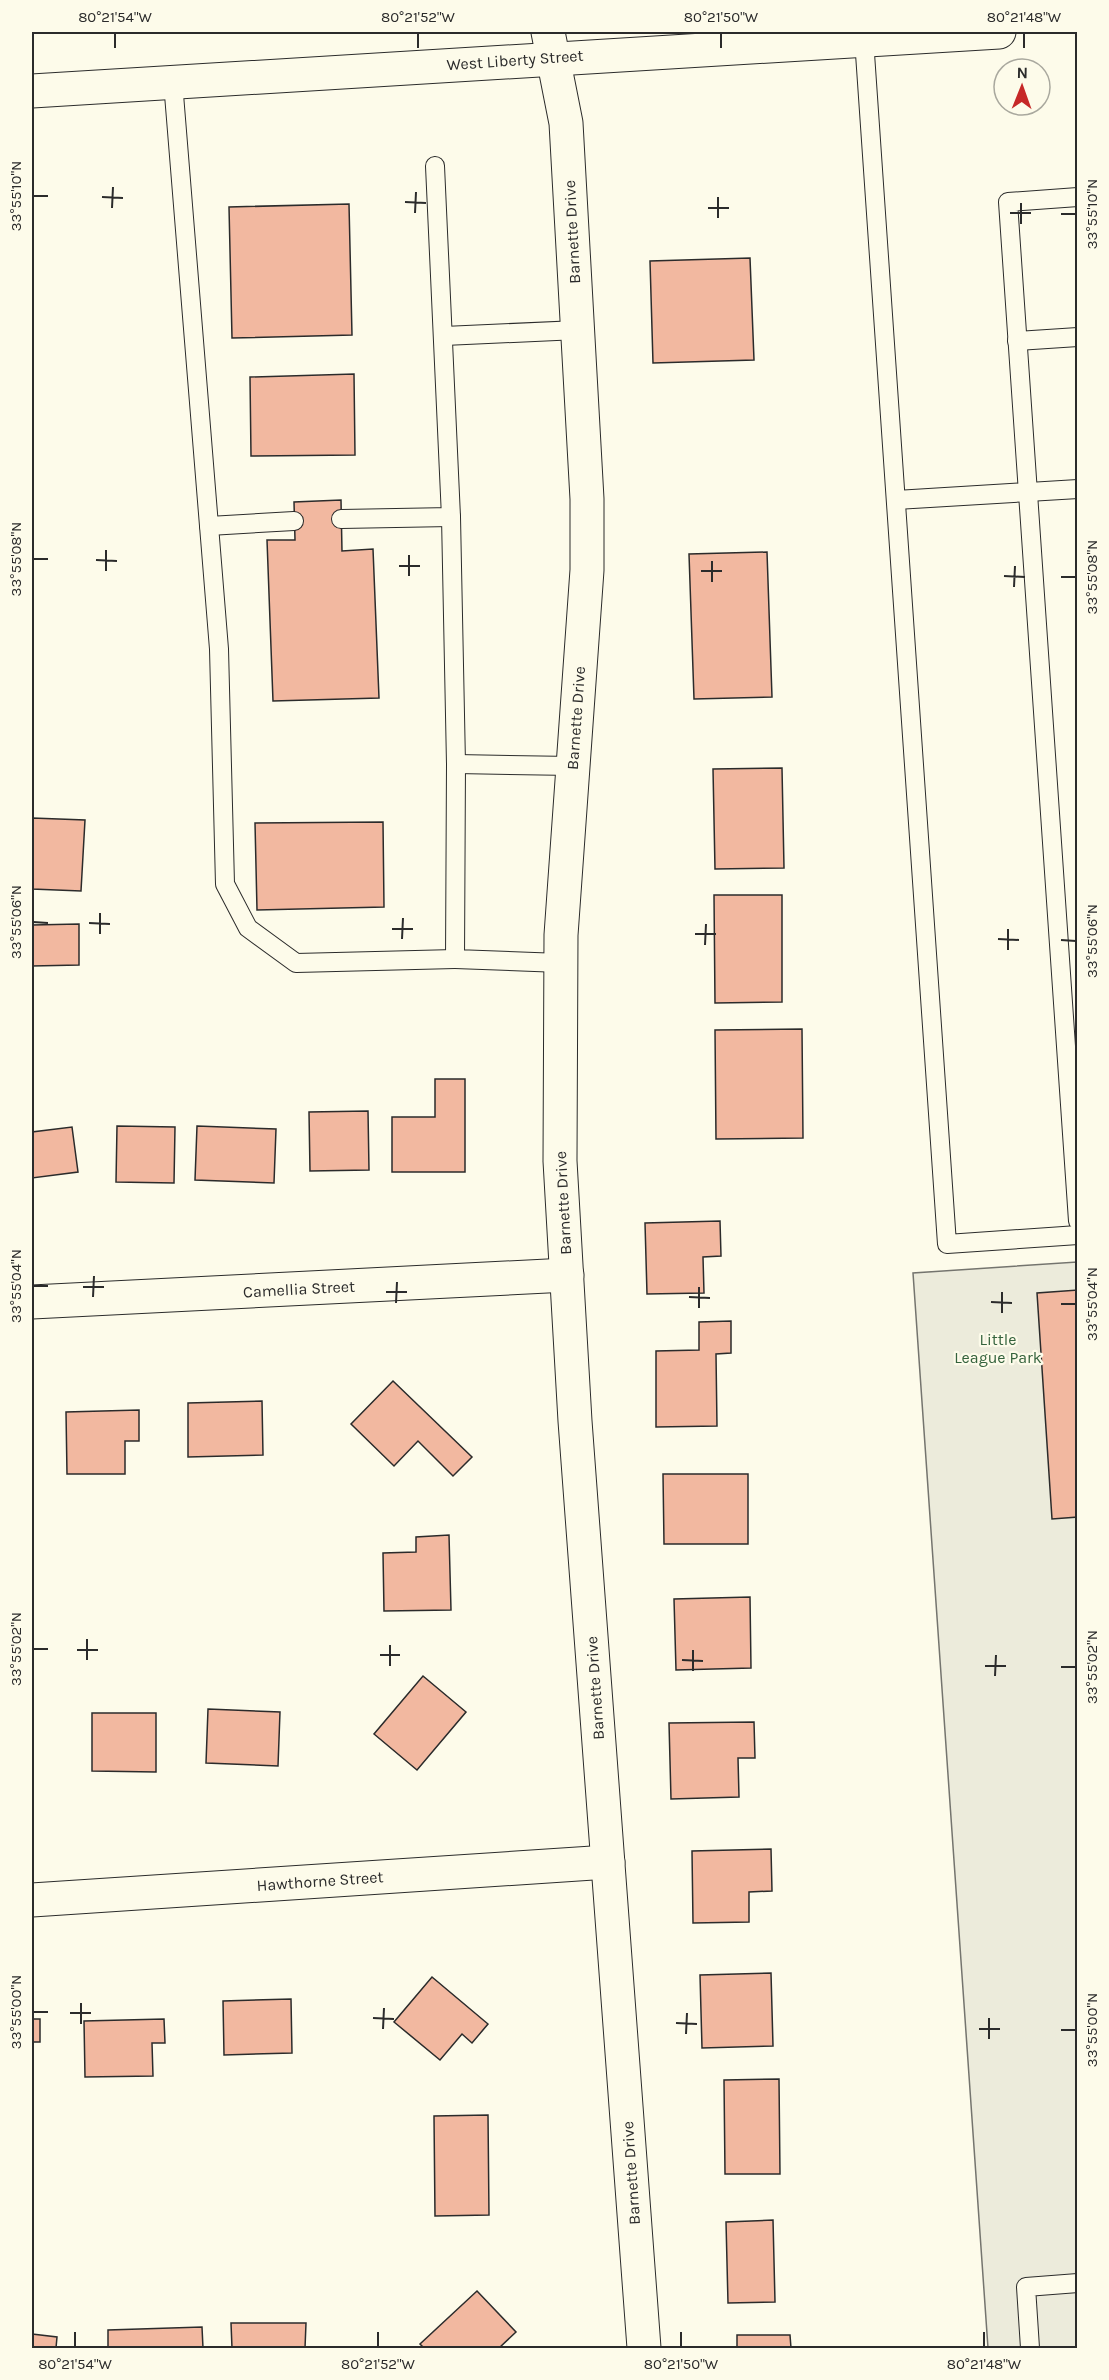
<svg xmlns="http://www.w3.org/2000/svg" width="1109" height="2380" viewBox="0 0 1109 2380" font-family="Karla,sans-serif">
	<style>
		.green { fill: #ecebdb; stroke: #74746e; stroke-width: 1.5 }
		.building { fill: #f2b8a0; stroke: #2b2b2b; stroke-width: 1.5 }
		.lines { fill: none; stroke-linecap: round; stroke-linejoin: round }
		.lane-casing { stroke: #2b2b2b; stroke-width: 20 }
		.street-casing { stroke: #2b2b2b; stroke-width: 35 }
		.secondary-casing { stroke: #2b2b2b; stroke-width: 35 }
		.lane { stroke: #fdfbea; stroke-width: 18 }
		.street { stroke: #fdfbea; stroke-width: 33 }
		.secondary { stroke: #fdfbea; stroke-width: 33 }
		.ticks { fill: none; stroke: #2b2b2b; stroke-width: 2 }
		.labels { text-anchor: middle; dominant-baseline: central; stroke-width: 4.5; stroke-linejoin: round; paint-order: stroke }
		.street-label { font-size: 16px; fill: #2b2b2b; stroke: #fdfbea }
		.park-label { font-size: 16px; fill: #34623c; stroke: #fdfbea }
		.neatline { fill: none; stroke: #2b2b2b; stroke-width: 2 }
		.ticks-label { font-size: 15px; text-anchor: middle; fill: #2b2b2b }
	</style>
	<rect width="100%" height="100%" fill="#fdfbea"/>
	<polygon class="green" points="1077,1262 1077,2348 988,2348 913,1273"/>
	<g class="building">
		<polygon points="349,204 352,335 232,338 229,207"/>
		<polygon points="750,258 754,360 653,363 650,261"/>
		<polygon points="354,374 355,455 251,456 250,377"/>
		<polygon points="341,500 342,551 373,549 379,698 273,701 267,540 295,540 294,502"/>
		<polygon points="767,552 772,697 694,699 689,554"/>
		<polygon points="782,768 784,868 715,869 713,769"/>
		<polygon points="32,818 85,820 81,891 32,889"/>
		<polygon points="383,822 384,907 257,910 255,823"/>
		<polygon points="714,895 782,895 782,1002 715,1003"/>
		<polygon points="79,924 79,965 32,966 32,925"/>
		<polygon points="802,1029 803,1138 716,1139 715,1030"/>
		<polygon points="435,1079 465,1079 465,1172 392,1172 392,1117 435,1117"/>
		<polygon points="368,1111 369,1170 310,1171 309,1112"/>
		<polygon points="117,1126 175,1127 174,1183 116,1182"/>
		<polygon points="197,1126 276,1129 274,1183 195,1180"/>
		<polygon points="72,1127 78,1172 32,1178 32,1132"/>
		<polygon points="720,1221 721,1256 703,1257 704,1293 647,1294 645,1223"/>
		<polygon points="1078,1290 1078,1517 1052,1519 1037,1293"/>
		<polygon points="731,1321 731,1353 716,1354 717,1426 656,1427 656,1351 699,1350 699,1322"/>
		<polygon points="393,1381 472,1457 453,1476 418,1441 394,1466 351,1424"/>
		<polygon points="262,1401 263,1455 188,1457 188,1403"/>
		<polygon points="139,1410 139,1441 125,1441 125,1474 67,1474 66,1412"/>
		<polygon points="663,1474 748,1474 748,1544 664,1544"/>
		<polygon points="449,1535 451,1610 384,1611 383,1553 416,1552 416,1537"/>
		<polygon points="750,1597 751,1668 676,1670 674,1599"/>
		<polygon points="423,1676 466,1712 417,1770 374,1734"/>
		<polygon points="208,1709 280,1712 278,1766 206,1763"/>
		<polygon points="92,1713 156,1713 156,1772 92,1771"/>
		<polygon points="754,1722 755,1758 738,1758 739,1797 671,1799 669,1723"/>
		<polygon points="771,1849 772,1891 749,1892 749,1922 693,1923 692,1851"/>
		<polygon points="771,1973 773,2046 702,2048 700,1975"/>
		<polygon points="432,1977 488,2024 472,2043 462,2034 440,2060 394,2022"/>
		<polygon points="291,1999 292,2053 224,2055 223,2001"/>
		<rect x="32" y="2019" width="8" height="23"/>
		<polygon points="164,2019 165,2043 152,2043 153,2076 85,2077 84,2021"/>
		<polygon points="779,2079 780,2174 725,2174 724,2080"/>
		<polygon points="488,2115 489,2215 435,2216 434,2116"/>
		<polygon points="773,2220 775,2302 728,2303 726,2222"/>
		<polygon points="477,2291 516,2332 499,2348 424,2348 420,2344"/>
		<polygon points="231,2323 306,2323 305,2348 232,2348"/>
		<polygon points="202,2327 203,2348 108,2348 108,2330"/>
		<polygon points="32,2334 57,2337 56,2348 32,2348"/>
		<polygon points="737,2335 790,2335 791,2348 737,2348"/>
	</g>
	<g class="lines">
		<g class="lane-casing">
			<g id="lane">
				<polyline points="864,39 947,1244 1078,1235"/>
				<polyline points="173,82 219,649 225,884 248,928 296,963 455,959"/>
				<polyline points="1078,197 1008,202 1078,1221"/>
				<polyline points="444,336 578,330"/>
				<polyline points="1017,341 1078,337"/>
				<polyline points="896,500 1078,489"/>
				<polyline points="451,517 456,764 455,959 561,963"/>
				<polyline points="341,519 451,517 435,166"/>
				<polyline points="209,526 294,521"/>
				<polyline points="456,764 573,766"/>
				<polyline points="1030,2348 1026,2287 1078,2283"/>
			</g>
		</g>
		<g class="street-casing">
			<g id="street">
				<polyline points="548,32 566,123 587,499 587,570 561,935 560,1161 575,1421 644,2348"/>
				<polyline points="32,1302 567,1275"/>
				<polyline points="32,1900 608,1862"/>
			</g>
		</g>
		<g class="secondary-casing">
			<polyline id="secondary" points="32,91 999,32"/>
		</g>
		<use href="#lane" class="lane"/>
		<use href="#street" class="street"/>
		<use href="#secondary" class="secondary"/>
	</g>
	<path class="ticks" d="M115,48v-15M418,48v-15M721,48v-15M1024,48v-15M33,196h15M102,197l21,1M405,202l21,1M112,208l1,-21M708,208h21M415,213l1,-21M1010,213h21M1061,214h15M718,218v-21M1021,224v-21M33,559h15M96,560l21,1M399,566h21M106,571v-21M701,571h21M409,576v-21M1004,576l21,1M1061,577h15M712,582v-21M1014,587l1,-21M33,922l15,1M89,923l21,1M392,929h21M100,934v-21M695,934h21M402,939l1,-21M998,939l21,1M1061,940l15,1M705,945l1,-21M1008,950v-21M33,1286h15M83,1287h21M386,1292h21M93,1297l1,-21M689,1297l21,1M991,1302l21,1M396,1303l1,-21M1061,1304h15M699,1308v-21M1002,1313v-21M33,1649h15M77,1650h21M380,1655h20M87,1660v-21M682,1660l21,1M390,1666v-21M985,1666h21M1061,1667h15M693,1671v-21M995,1676l1,-21M33,2012h15M70,2013h21M373,2018l21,1M676,2023l21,1M81,2024v-21M383,2029l1,-21M979,2029h21M1061,2030h15M686,2034l1,-21M989,2039v-21M75,2347v-15M378,2347v-15M681,2347v-15M984,2347v-15"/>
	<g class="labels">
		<g class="street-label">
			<text transform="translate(515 60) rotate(-4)">West Liberty Street</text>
			<text transform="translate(572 232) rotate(-93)">Barnette Drive</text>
			<text transform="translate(576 718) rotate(-86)">Barnette Drive</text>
			<text transform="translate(563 1203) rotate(-93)">Barnette Drive</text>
			<text transform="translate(299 1289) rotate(-3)">Camellia Street</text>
			<text transform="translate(595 1688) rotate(-94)">Barnette Drive</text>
			<text transform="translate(320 1881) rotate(-4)">Hawthorne Street</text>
			<text transform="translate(631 2173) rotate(-94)">Barnette Drive</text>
		</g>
		<g class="park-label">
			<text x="998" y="1339">Little<tspan x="998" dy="18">League Park</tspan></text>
		</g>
	</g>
	<rect width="1109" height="2380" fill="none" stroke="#fdfbea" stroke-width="66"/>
	<g transform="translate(1022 87) rotate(1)"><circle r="28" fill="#fdfbea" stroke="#a9a89e" stroke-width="1.5"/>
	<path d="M0-4.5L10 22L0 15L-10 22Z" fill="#c62828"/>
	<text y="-9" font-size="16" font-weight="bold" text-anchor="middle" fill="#2b2b2b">N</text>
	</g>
	<rect x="33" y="33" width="1043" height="2314" class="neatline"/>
	<g class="ticks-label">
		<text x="115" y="22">80°21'54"W</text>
		<text x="418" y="22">80°21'52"W</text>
		<text x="721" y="22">80°21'50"W</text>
		<text x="1024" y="22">80°21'48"W</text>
		<text transform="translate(16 196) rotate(-90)" y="5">33°55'10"N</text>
		<text transform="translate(1092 214) rotate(-90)" y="5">33°55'10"N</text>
		<text transform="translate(16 559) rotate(-90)" y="5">33°55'08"N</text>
		<text transform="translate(1092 577) rotate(-90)" y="5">33°55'08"N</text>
		<text transform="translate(16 922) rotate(-90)" y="5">33°55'06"N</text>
		<text transform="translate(1092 941) rotate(-90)" y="5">33°55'06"N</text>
		<text transform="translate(16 1286) rotate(-90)" y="5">33°55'04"N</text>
		<text transform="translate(1092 1304) rotate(-90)" y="5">33°55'04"N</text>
		<text transform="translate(16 1649) rotate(-90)" y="5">33°55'02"N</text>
		<text transform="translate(1092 1667) rotate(-90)" y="5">33°55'02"N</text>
		<text transform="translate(16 2012) rotate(-90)" y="5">33°55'00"N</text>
		<text transform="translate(1092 2030) rotate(-90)" y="5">33°55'00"N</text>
		<text x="75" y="2369">80°21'54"W</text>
		<text x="378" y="2369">80°21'52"W</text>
		<text x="681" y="2369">80°21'50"W</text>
		<text x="984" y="2369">80°21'48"W</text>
	</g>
</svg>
